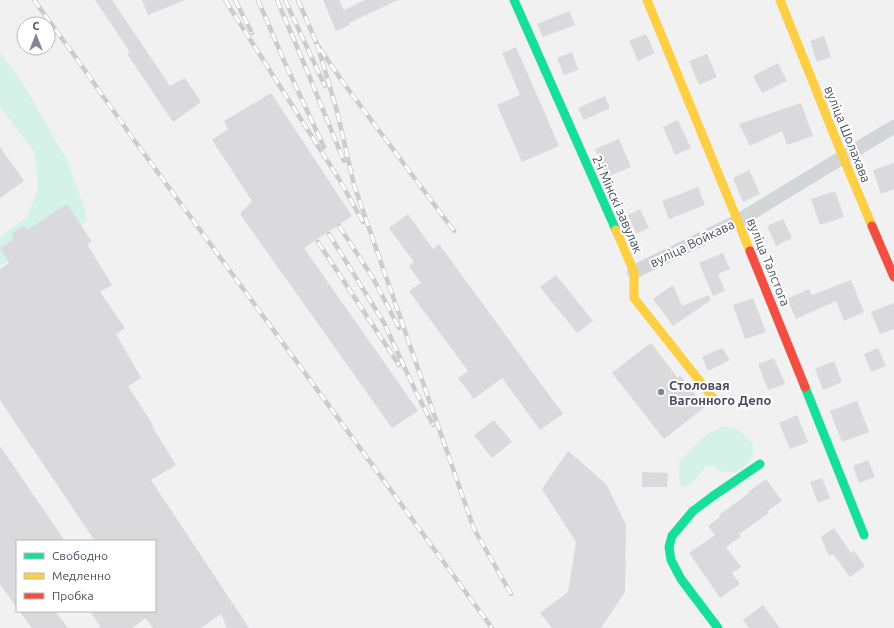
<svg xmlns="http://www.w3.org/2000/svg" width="894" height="628" viewBox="0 0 894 628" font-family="Ubuntu,sans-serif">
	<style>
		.green { fill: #d5f2e8 }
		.building { fill: #dadadd }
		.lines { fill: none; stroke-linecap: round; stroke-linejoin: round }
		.street { stroke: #d4d5d9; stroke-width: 14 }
		.fast { stroke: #16e098; stroke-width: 9 }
		.slow { stroke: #ffcf43; stroke-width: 9 }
		.jam { stroke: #f24e42; stroke-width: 9 }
		.rail-casing { stroke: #cccccf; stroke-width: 4.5 }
		.rail { stroke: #fff; stroke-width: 3; stroke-dasharray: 9; stroke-linecap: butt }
		.poi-dot { fill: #838692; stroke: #fff; stroke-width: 1.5 }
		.labels { text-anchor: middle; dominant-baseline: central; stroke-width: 4; stroke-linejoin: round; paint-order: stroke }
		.street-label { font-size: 13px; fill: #474d5f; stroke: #fff }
		.poi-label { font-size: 13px; font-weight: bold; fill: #474d5f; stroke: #fff; text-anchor: start }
	</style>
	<rect width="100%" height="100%" fill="#f2f1f1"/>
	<g class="green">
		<polygon points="0,52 24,85 67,160 83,204 87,220 79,229 0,265 0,237 27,217 38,189 37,170 34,151 0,107"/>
		<path d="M724,426l14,3 15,15v11c-3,4 -6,10 -10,13 -10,7 -23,6 -31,-3l-7,2 -7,10 -13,11 -5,-4 -1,-21c14,-16 24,-30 45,-37z"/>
	</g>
	<g class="building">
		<polygon points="95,0 112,0 170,86 185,78 201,102 173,122 127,54 130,52"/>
		<polygon points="142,0 185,0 148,15"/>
		<polygon points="323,0 339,0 344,10 365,0 398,0 349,23 350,25 336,31"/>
		<polygon points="569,11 575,25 543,37 537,24"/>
		<polygon points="646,34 655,53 638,61 629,41"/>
		<polygon points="824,36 831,57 817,62 810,41"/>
		<polygon points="516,47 559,146 522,162 497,105 520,95 502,53"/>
		<polygon points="572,52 578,70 564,75 557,58"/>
		<polygon points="707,54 717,77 699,85 689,61"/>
		<polygon points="778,63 787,81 762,93 753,76"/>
		<polygon points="271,93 352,216 304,248 360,328 391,372 418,411 392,428 365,390 240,214 252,201 212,140 228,129 224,121"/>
		<polygon points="605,96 610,108 584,120 578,108"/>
		<polygon points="801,103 813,136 787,145 782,131 750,146 739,124"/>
		<polygon points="678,120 691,148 675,155 663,127"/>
		<polygon points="619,139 631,167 607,177 595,149"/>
		<polygon points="0,147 24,181 0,198"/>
		<polygon points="894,163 894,189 881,194 873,170"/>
		<polygon points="749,170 760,194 743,202 733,178"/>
		<polygon points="698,187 705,205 669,219 662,201"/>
		<polygon points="835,191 844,217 820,225 811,199"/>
		<polygon points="67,204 92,242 87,244 112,285 100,292 125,328 116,334 141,378 128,386 153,425 152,426 176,465 151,480 249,628 227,628 221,614 201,628 153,628 146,618 132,628 101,628 90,611 155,611 155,541 95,541 0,400 0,269 9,263 0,248 14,239 11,234 24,226 27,230"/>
		<polygon points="640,209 649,228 636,234 628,215"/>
		<polygon points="408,214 433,249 439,244 563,414 540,430 502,378 474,399 458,378 468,371 409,291 421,283 409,266 414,262 389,228"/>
		<polygon points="783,219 792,238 776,246 767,226"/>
		<polygon points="723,253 730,269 718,274 725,291 713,296 699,263"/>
		<polygon points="556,275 593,321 577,333 540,287"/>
		<polygon points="851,280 864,312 844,321 836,301 796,319 787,299 809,289 812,295"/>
		<polygon points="673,285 682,306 709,295 711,300 673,326 653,299"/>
		<polygon points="753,298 766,332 745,339 733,305"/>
		<polygon points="894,303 894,329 880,334 871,312"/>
		<polygon points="651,343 678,378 680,375 705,407 664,439 612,373 636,354"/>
		<polygon points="722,348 730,360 708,371 702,357"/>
		<polygon points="878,348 886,366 871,372 864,354"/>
		<polygon points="774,358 785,384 768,390 758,364"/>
		<polygon points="834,361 842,382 823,390 815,369"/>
		<polygon points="857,401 869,432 842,442 830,411"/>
		<polygon points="797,415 808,442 790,449 779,423"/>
		<polygon points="494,420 512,442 492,458 474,435"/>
		<polygon points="0,446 65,541 17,541 17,608 0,584"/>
		<polygon points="568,451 606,484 626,525 625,592 601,628 552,628 540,613 568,592 576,542 542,489"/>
		<polygon points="868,460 875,477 859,483 853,466"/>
		<polygon points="642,472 668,473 667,487 642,487"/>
		<polygon points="822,478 830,498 818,503 810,482"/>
		<polygon points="766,479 782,501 767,511 769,513 739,534 741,536 726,547 741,567 732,573 740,584 720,598 689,553 715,535 708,526 720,517 719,515 749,493 748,492"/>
		<polygon points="834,528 851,553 854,551 865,566 850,577 833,554 829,556 821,537"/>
		<polygon points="763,605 780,628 749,628 743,620"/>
		<polygon points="19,611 55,611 68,628 32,628"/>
	</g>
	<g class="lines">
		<polyline class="street" points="634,272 738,221 843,157 894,127"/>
		<g class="fast">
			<polyline points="514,0 616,230"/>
			<polyline points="805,387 864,535"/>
			<polyline points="718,628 681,579 671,560 669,547 672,536 693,511 713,496 760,464"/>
		</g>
		<g class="slow">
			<polyline points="647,0 750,251"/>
			<polyline points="780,0 843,157 872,226"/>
			<polyline points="616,230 634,272 634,298 717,403"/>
		</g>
		<g class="jam">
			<polyline points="872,226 894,277"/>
			<polyline points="750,251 805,387"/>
		</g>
		<g class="rail-casing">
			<g id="rail">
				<polyline points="34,0 79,62 134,140 492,628"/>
				<polyline points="225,0 339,179 363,222"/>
				<polyline points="235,0 252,33"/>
				<polyline points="258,0 285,63 324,147"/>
				<polyline points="277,0 303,61 344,161"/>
				<polyline points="285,0 325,86"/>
				<polyline points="298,0 317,44 342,81 454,231"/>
				<polyline points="317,44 337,111 354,185 474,529 511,594"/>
				<polyline points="339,226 373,278 399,328"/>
				<polyline points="329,234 384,323 415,390 433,425"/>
				<polyline points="318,242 399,365"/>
			</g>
		</g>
		<use href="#rail" class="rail"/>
	</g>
	<circle class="poi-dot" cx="661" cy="392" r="4"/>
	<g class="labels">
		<g class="street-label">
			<text transform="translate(848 134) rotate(68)">вуліца Шолахава</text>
			<text transform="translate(618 204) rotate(66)">2-і Мінскі завулак</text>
			<text transform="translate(692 243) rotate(-26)">вуліца Войкава</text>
			<text transform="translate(769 262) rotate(68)">вуліца Талстога</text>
		</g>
		<g class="poi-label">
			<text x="669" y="385">Столовая<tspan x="669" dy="15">Вагонного Депо</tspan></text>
		</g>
	</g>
	<rect x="16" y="540" width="140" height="72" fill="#ffffff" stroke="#b5b8bf"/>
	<rect x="24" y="553" width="20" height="6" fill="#16e098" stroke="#b5b8bf"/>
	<text x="52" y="560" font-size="12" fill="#474d5f">Свободно</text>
	<rect x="24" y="573" width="20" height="6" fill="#ffcf43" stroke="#b5b8bf"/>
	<text x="52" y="580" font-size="12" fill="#474d5f">Медленно</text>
	<rect x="24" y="593" width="20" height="6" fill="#f24e42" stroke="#b5b8bf"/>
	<text x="52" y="600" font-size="12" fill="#474d5f">Пробка</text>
	<g transform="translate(36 36)"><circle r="19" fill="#ffffff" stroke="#b5b8bf"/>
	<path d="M0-3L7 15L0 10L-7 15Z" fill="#838692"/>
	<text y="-6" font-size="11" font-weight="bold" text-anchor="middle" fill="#474d5f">С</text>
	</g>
</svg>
